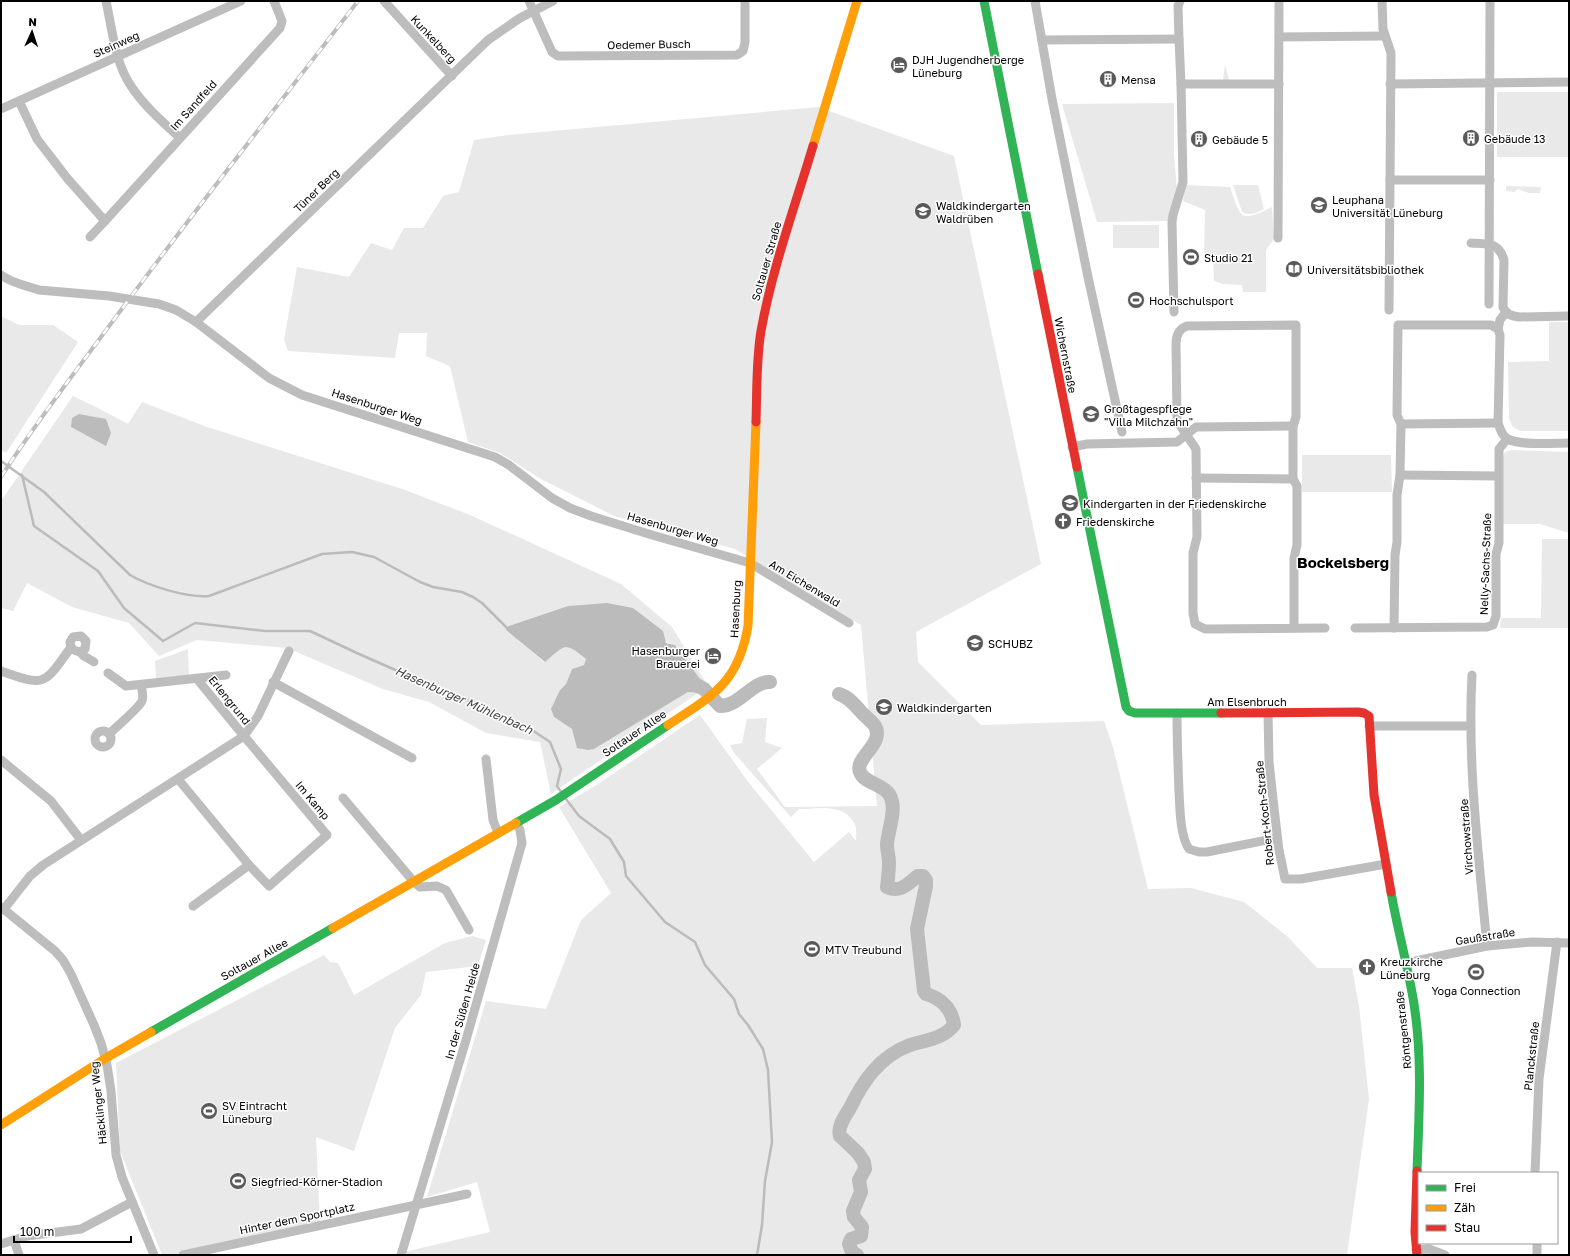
<svg xmlns="http://www.w3.org/2000/svg" width="1570" height="1256" viewBox="0 0 1570 1256" font-family="'Golos Text',sans-serif">
	<style>
		.green { fill: #e9e9e9 }
		.water { fill: #bbb }
		.lines { fill: none; stroke-linecap: round; stroke-linejoin: round }
		.stream { stroke: #bbb; stroke-width: 2.5 }
		.river { stroke: #bbb; stroke-width: 14 }
		.street { stroke: #bdbdbd; stroke-width: 9 }
		.fast { stroke: #30b455; stroke-width: 9 }
		.slow { stroke: #ff9f0a; stroke-width: 9 }
		.jam { stroke: #e5322d; stroke-width: 9 }
		.rail-casing { stroke: #bdbdbd; stroke-width: 4 }
		.rail { stroke: #fff; stroke-width: 2.5; stroke-dasharray: 8; stroke-linecap: butt }
		.labels { text-anchor: middle; dominant-baseline: central; stroke-width: 3; stroke-linejoin: round; paint-order: stroke }
		.street-label { font-size: 11px; fill: #000; stroke: #fff }
		.poi-label { font-size: 11px; fill: #000; stroke: #fff; text-anchor: start }
		.water-label { font-size: 12px; font-style: italic; fill: #3f3f3f; stroke: #fff }
		.district-label { font-size: 15px; font-weight: bold; fill: #000; stroke: #fff }
	</style>
	<rect width="100%" height="100%" fill="#fff"/>
	<g class="green">
		<polygon points="1225,65 1229,79 1228,82 1225,82 1223,79"/>
		<rect x="1497" y="92" width="72" height="65"/>
		<polygon points="1174,103 1174,155 1177,190 1170,221 1097,222 1062,104"/>
		<path d="M818,107l136,49 87,408 -125,68 2,30 63,63 123,-4 9,26 35,142 43,-1 53,14 44,35 29,31h35l7,38 10,93 -22,156h-956l99,-23 -13,-50 -50,15 59,-196 60,8 35,-89 30,-27 -52,-86 36,-21 105,-71 49,68 65,79 35,-30 7,9c0,-5 1,-11 -1,-16 -9,-22 -37,-16 -56,-16l-8,8 -57,-64 -4,-8 12,-2 5,-24 20,-1 -2,24 17,6 -25,21 28,38 92,-1 -16,-181 -126,-76 -121,-33 -73,-37 -41,-26 -32,-11 -18,-76 -24,-10 1,-23h-28l-4,25 -107,-7 -4,-11 13,-73 52,10 22,-34 21,7 12,-22h19l20,-32 16,-4 15,-52 34,-5z"/>
		<path d="M1185,185l45,2c11,32 10,36 42,20l2,32 -8,11v42h-23l-1,-7 -19,-1 -9,-3 -1,-23 -9,-1 1,-47 -22,-9z"/>
		<path d="M1233,185h25l6,24c-8,4 -13,7 -22,3z"/>
		<polygon points="1506,186 1541,187 1540,193 1529,193 1518,189 1514,192 1506,191"/>
		<rect x="1113" y="225" width="46" height="23"/>
		<polygon points="1,316 19,325 53,325 78,342 6,453 1,450"/>
		<polygon points="1549,322 1569,322 1569,431 1520,431 1512,426 1509,418 1508,362 1549,361"/>
		<path d="M73,396l23,11 32,17 14,-22 65,25 198,63 65,25 151,69 51,43 36,59 -2,1 -31,-42 -107,-39 -62,21v3l38,32c21,-17 20,-21 42,-3l-2,6 -12,4 -6,15 -6,6 -6,27 18,12 22,20 94,-57 10,1 -147,101 -11,-52 -54,-9 -57,-31 -46,-13 -96,-41 -90,-8 -38,16 -30,-33 -57,-16 -45,-24 -14,28 -12,-3v-107z"/>
		<polygon points="1512,450 1569,452 1569,533 1540,524 1502,524 1502,459 1505,452"/>
		<polygon points="1302,455 1391,455 1392,492 1302,492"/>
		<polygon points="1542,539 1569,539 1568,628 1500,628 1501,618 1541,618"/>
		<polygon points="188,649 189,675 156,678 155,661"/>
		<polygon points="472,936 486,940 478,966 426,972 421,995 395,1028 354,1151 316,1137 320,1223 172,1255 162,1255 120,1151 116,1063 324,955 330,962 338,963 354,995 445,943"/>
	</g>
	<g class="water">
		<polygon points="79,414 106,419 111,433 106,446 71,427 72,418"/>
		<path d="M607,603l26,5 30,23 3,12 9,2 31,42 -8,6 -10,-1 -94,57 -6,1 -11,-2 -5,-19 -18,-12 -3,-8 9,-19 6,-6 6,-15 12,-4 2,-6c-22,-18 -21,-14 -41,3l-39,-32v-3l62,-21z"/>
	</g>
	<g class="lines">
		<g class="stream">
			<path d="M1,461l43,31 86,83c19,11 57,23 79,21l113,-42 30,-2 22,5 46,25 13,5 29,5 11,5 9,6 24,24"/>
			<polyline points="22,475 34,526 98,571 124,608 163,641 195,623 265,631 310,631 359,654 416,679 448,696 471,701 529,728 550,742 561,769 557,786 562,793"/>
			<polyline points="566,799 579,816 610,839 624,862 626,876 665,922 695,942 705,965 734,999 739,1014 748,1025 763,1049 768,1070 772,1142 765,1181 762,1225 757,1255"/>
		</g>
		<g class="river">
			<path d="M687,680l17,9 16,17c20,0 32,-25 50,-24"/>
			<path d="M839,694c10,3 17,12 23,19 4,4 10,9 13,13 10,18 -21,32 -15,46 4,11 22,12 29,22 9,13 -1,36 -2,50 0,6 2,13 2,19 0,8 -1,16 -2,24 14,6 20,-3 31,-11h5l3,4v6l-9,43 7,62 2,3c15,4 26,15 28,31 -11,14 -28,15 -44,20 -30,11 -47,36 -60,63 -5,8 -13,19 -10,28l18,17 6,9 1,7 -6,11 2,12 -8,19 1,6 8,10 -1,9 -10,3 -2,5 3,8 5,3"/>
		</g>
		<g class="street">
			<path d="M106,1c6,27 9,62 25,85 13,20 32,36 49,52"/>
			<polyline points="384,1 452,76"/>
			<polyline points="529,1 552,52 558,56 737,55 743,51 745,42 745,1"/>
			<polyline points="1035,1 1052,99 1088,277 1122,432"/>
			<polyline points="1382,1 1383,29 1391,53 1389,310"/>
			<polyline points="1279,37 1385,36"/>
			<polyline points="1042,40 1179,39"/>
			<polyline points="1181,84 1279,84"/>
			<polyline points="1390,84 1569,82"/>
			<polyline points="19,101 37,139 67,178 105,221 280,28 282,21 274,1"/>
			<polyline points="1,109 241,1"/>
			<polyline points="1390,180 1490,180"/>
			<polyline points="90,237 105,221"/>
			<polyline points="1278,238 1279,1"/>
			<path d="M1471,243c16,1 28,-1 33,17l-1,47c3,7 8,9 16,10l50,-1"/>
			<path d="M1,275c10,8 26,11 38,15l70,6 50,8 17,6 20,12 73,56 33,17 193,62 14,8 43,33 18,10 21,8 61,19 98,28 99,60"/>
			<polyline points="1489,304 1490,1"/>
			<polyline points="1174,312 1172,222 1173,215 1183,182 1181,84 1179,39 1178,6 1180,1"/>
			<polyline points="196,322 488,40 520,18 553,1"/>
			<polyline points="1498,329 1500,320 1506,312"/>
			<polyline points="1401,424 1498,423"/>
			<polyline points="1072,447 1087,444 1177,442 1196,427 1293,426"/>
			<polyline points="1400,475 1498,476"/>
			<polyline points="1196,478 1293,479"/>
			<path d="M1294,627v-69l3,-13v-59l-4,-7v-53l3,-9v-92l-109,1c-8,3 -10,8 -11,16l1,79 19,28 1,88 -4,16v60l2,11 10,5 120,-1"/>
			<polyline points="1355,628 1487,627 1493,625 1496,616 1496,554 1499,543 1499,449 1507,439"/>
			<path d="M1394,628l1,-73 2,-13v-47l3,-20 1,-51 -4,-9 1,-90h93l7,4 2,6 -2,88c2,6 4,13 10,16 12,7 47,4 61,4"/>
			<polyline points="80,652 84,656 94,662"/>
			<path d="M1,671c45,16 43,14 70,-24l-1,-5 3,-5 8,-1 5,5 -1,8c-5,4 -10,3 -14,-2"/>
			<polyline points="108,673 126,686 226,675"/>
			<path d="M1472,675c-5,88 7,183 15,271"/>
			<polyline points="273,682 412,758"/>
			<polyline points="1268,712 1269,762 1274,808 1279,850 1285,879 1301,879 1386,864"/>
			<path d="M1177,713c0,27 1,53 2,79 1,17 1,44 10,57l10,3h8l70,-14"/>
			<polyline points="1369,726 1470,726"/>
			<circle cx="103" cy="739" r="8"/>
			<path d="M109,734c6,-6 30,-26 33,-33 2,-4 0,-11 -1,-16"/>
			<polyline points="486,759 493,820 498,833"/>
			<polyline points="1,760 51,801 81,840"/>
			<polyline points="178,779 249,865 269,886 327,835 244,736 197,679"/>
			<polyline points="343,798 414,882 420,887 437,886 446,890 469,930"/>
			<polyline points="193,906 249,865"/>
			<polyline points="1,907 55,951 63,960 71,974 94,1025 101,1043 107,1065 111,1091 116,1155 122,1177 154,1255"/>
			<polyline points="4,909 30,876 43,865 244,736 258,716 289,651"/>
			<polyline points="1406,963 1487,946 1532,942 1569,943"/>
			<polyline points="1535,1173 1539,1079 1557,942"/>
			<polyline points="14,1240 19,1255"/>
			<polyline points="1537,1243 1537,1255"/>
			<polyline points="1,1244 27,1236 81,1229 132,1202"/>
			<polyline points="1416,1250 1429,1249 1445,1255"/>
			<polyline points="183,1255 467,1194"/>
			<polyline points="401,1255 466,1040 522,843 520,830 516,823"/>
		</g>
		<g class="fast">
			<polyline points="984,1 1038,274"/>
			<polyline points="1077,467 1126,707 1129,711 1135,713 1221,713"/>
			<polyline points="516,823 556,800 668,725"/>
			<path d="M1391,892c6,35 16,71 22,106 10,57 6,116 4,173"/>
			<polyline points="151,1032 333,928"/>
		</g>
		<g class="slow">
			<polyline points="813,146 857,1"/>
			<path d="M668,725c45,-30 70,-41 80,-99l8,-204"/>
			<polyline points="333,928 516,823"/>
			<polyline points="1,1125 106,1058 151,1032"/>
		</g>
		<g class="jam">
			<polyline points="1038,274 1077,467"/>
			<path d="M756,422c1,-30 0,-61 5,-91 11,-62 34,-125 52,-185"/>
			<polyline points="1221,713 1358,712 1364,713 1369,716 1374,795 1391,892"/>
			<polyline points="1417,1255 1415,1232 1417,1171"/>
		</g>
		<g class="rail-casing">
			<path id="rail" d="M1,477c37,-58 79,-111 120,-167 77,-104 158,-206 237,-309"/>
		</g>
		<use href="#rail" class="rail"/>
	</g>
	<defs>
		<g id="hotel-disc" transform="scale(0.9)"><circle r="9.5" fill="#595959" stroke="#fff"/><path d="M-6-4.5h1.5V1H6V5H4.5V3h-9V5H-6ZM-4 0a1.8 1.8 0 1 1 3.6 0ZM.5 0V-2.5h3Q6-2.5 6 0Z" fill="#fff"/></g>
		<g id="building-disc" transform="scale(0.9)"><circle r="9.5" fill="#595959" stroke="#fff"/><path d="M-4-6H4V6H1V3H-1V6H-4ZM-2.5-4.3h1.7v1.8h-1.7ZM.8-4.3h1.7v1.8H.8ZM-2.5-1h1.7V.8h-1.7ZM.8-1h1.7V.8H.8Z" fill="#fff"/></g>
		<g id="university-disc" transform="scale(0.9)"><circle r="9.5" fill="#595959" stroke="#fff"/><path d="M0-5L7-2L0 1L-7-2ZM-4 1L0 2.5L4 1V4Q0 6-4 4Z" fill="#fff"/></g>
		<g id="school-disc" transform="scale(0.9)"><circle r="9.5" fill="#595959" stroke="#fff"/><path d="M0-5L7-2L0 1L-7-2ZM-4 1L0 2.5L4 1V4Q0 6-4 4Z" fill="#fff"/></g>
		<g id="stadium-disc" transform="scale(0.9)"><circle r="9.5" fill="#595959" stroke="#fff"/><path d="M0-5a6.5 5 0 1 0 0 10a6.5 5 0 1 0 0-10ZM-3.5-1.8h7v3.6h-7Z" fill="#fff"/></g>
		<g id="library-disc" transform="scale(0.9)"><circle r="9.5" fill="#595959" stroke="#fff"/><path d="M-6-4Q-3-5.5-.7-3.5V5Q-3 3-6 4ZM6-4Q3-5.5 .7-3.5V5Q3 3 6 4Z" fill="#fff"/></g>
		<g id="church-disc" transform="scale(0.9)"><circle r="9.5" fill="#595959" stroke="#fff"/><path d="M-1.2-6h2.4v3.5h3.3v2.4h-3.3V6h-2.4V-.1h-3.3v-2.4h3.3Z" fill="#fff"/></g>
	</defs>
	<g fill-rule="evenodd">
		<use href="#hotel-disc" x="899" y="65"/>
		<use href="#building-disc" x="1108" y="79"/>
		<use href="#building-disc" x="1471" y="138"/>
		<use href="#building-disc" x="1199" y="139"/>
		<use href="#university-disc" x="1319" y="205"/>
		<use href="#school-disc" x="923" y="211"/>
		<use href="#stadium-disc" x="1191" y="257"/>
		<use href="#library-disc" x="1294" y="269"/>
		<use href="#stadium-disc" x="1136" y="300"/>
		<use href="#school-disc" x="1091" y="414"/>
		<use href="#school-disc" x="1070" y="503"/>
		<use href="#church-disc" x="1063" y="521"/>
		<use href="#university-disc" x="975" y="643"/>
		<use href="#hotel-disc" x="713" y="656"/>
		<use href="#school-disc" x="884" y="707"/>
		<use href="#stadium-disc" x="812" y="949"/>
		<use href="#church-disc" x="1367" y="967"/>
		<use href="#stadium-disc" x="1476" y="972"/>
		<use href="#stadium-disc" x="209" y="1111"/>
		<use href="#stadium-disc" x="238" y="1181"/>
	</g>
	<g class="labels">
		<g class="street-label">
			<text transform="translate(434 39) rotate(47)">Kunkelberg</text>
			<text transform="translate(116 44) rotate(-24)">Steinweg</text>
			<text transform="translate(649 44) rotate(-1)">Oedemer Busch</text>
			<text transform="translate(193 105) rotate(-48)">Im Sandfeld</text>
			<text transform="translate(316 190) rotate(-44)">Tüner Berg</text>
			<text transform="translate(766 261) rotate(-74)">Soltauer Straße</text>
			<text transform="translate(1066 355) rotate(79)">Wichernstraße</text>
			<text transform="translate(377 406) rotate(18)">Hasenburger Weg</text>
			<text transform="translate(673 528) rotate(16)">Hasenburger Weg</text>
			<text transform="translate(1485 564) rotate(-88)">Nelly-Sachs-Straße</text>
			<text transform="translate(805 583) rotate(31)">Am Eichenwald</text>
			<text transform="translate(735 609) rotate(-87)">Hasenburg</text>
			<text transform="translate(230 700) rotate(51)">Erlengrund</text>
			<text x="1247" y="701">Am Elsenbruch</text>
			<text transform="translate(634 733) rotate(-34)">Soltauer Allee</text>
			<text transform="translate(313 800) rotate(50)">Im Kamp</text>
			<text transform="translate(1264 813) rotate(-96)">Robert-Koch-Straße</text>
			<text transform="translate(1466 837) rotate(-94)">Virchowstraße</text>
			<text transform="translate(1485 936) rotate(-9)">Gaußstraße</text>
			<text transform="translate(254 959) rotate(-29)">Soltauer Allee</text>
			<text transform="translate(462 1011) rotate(-74)">In der Süßen Heide</text>
			<text transform="translate(1403 1030) rotate(-96)">Röntgenstraße</text>
			<text transform="translate(1531 1056) rotate(-84)">Planckstraße</text>
			<text transform="translate(98 1103) rotate(-96)">Häcklinger Weg</text>
			<text transform="translate(297 1218) rotate(-12)">Hinter dem Sportplatz</text>
		</g>
		<g class="poi-label">
			<text x="912" y="59">DJH Jugendherberge<tspan x="912" dy="13">Lüneburg</tspan></text>
			<text x="1121" y="79">Mensa</text>
			<text x="1484" y="138">Gebäude 13</text>
			<text x="1212" y="139">Gebäude 5</text>
			<text x="1332" y="199">Leuphana<tspan x="1332" dy="13">Universität Lüneburg</tspan></text>
			<text x="936" y="205">Waldkindergarten<tspan x="936" dy="13">Waldrüben</tspan></text>
			<text x="1204" y="257">Studio 21</text>
			<text x="1307" y="269">Universitätsbibliothek</text>
			<text x="1149" y="300">Hochschulsport</text>
			<text x="1104" y="408">Großtagespflege<tspan x="1104" dy="13">"Villa Milchzahn"</tspan></text>
			<text x="1083" y="503">Kindergarten in der Friedenskirche</text>
			<text x="1076" y="521">Friedenskirche</text>
			<text x="988" y="643">SCHUBZ</text>
			<text x="700" y="650" text-anchor="end">Hasenburger<tspan x="700" dy="13">Brauerei</tspan></text>
			<text x="897" y="707">Waldkindergarten</text>
			<text x="825" y="949">MTV Treubund</text>
			<text x="1380" y="961">Kreuzkirche<tspan x="1380" dy="13">Lüneburg</tspan></text>
			<text x="1476" y="990" text-anchor="middle">Yoga Connection</text>
			<text x="222" y="1105">SV Eintracht<tspan x="222" dy="13">Lüneburg</tspan></text>
			<text x="251" y="1181">Siegfried-Körner-Stadion</text>
		</g>
		<g class="water-label">
			<text transform="translate(464 700) rotate(24)">Hasenburger Mühlenbach</text>
		</g>
		<g class="district-label">
			<text x="1343" y="562">Bockelsberg</text>
		</g>
	</g>
	<rect width="1570" height="1256" fill="none" stroke="#000000" stroke-width="4"/>
	<rect x="1418" y="1172" width="140" height="72" fill="#ffffff" stroke="#999999"/>
	<rect x="1426" y="1185" width="20" height="6" fill="#30b455" stroke="#999999"/>
	<text x="1454" y="1192" font-size="12" fill="#000000">Frei</text>
	<rect x="1426" y="1205" width="20" height="6" fill="#ff9f0a" stroke="#999999"/>
	<text x="1454" y="1212" font-size="12" fill="#000000">Zäh</text>
	<rect x="1426" y="1225" width="20" height="6" fill="#e5322d" stroke="#999999"/>
	<text x="1454" y="1232" font-size="12" fill="#000000">Stau</text>
	<g transform="translate(32 32) rotate(3)" stroke="#ffffff" stroke-width="3" paint-order="stroke">
	<path d="M0-3L7 15L0 10L-7 15Z" fill="#000000"/>
	<text y="-6" font-size="11" font-weight="bold" text-anchor="middle" fill="#000000">N</text>
	</g>
	<path d="M14 1236v6h117v-6" fill="none" stroke="#000000" stroke-width="2"/>
	<text x="20" y="1236" font-size="12" fill="#000000" stroke="#ffffff" stroke-width="3" paint-order="stroke">100 m</text>
</svg>
